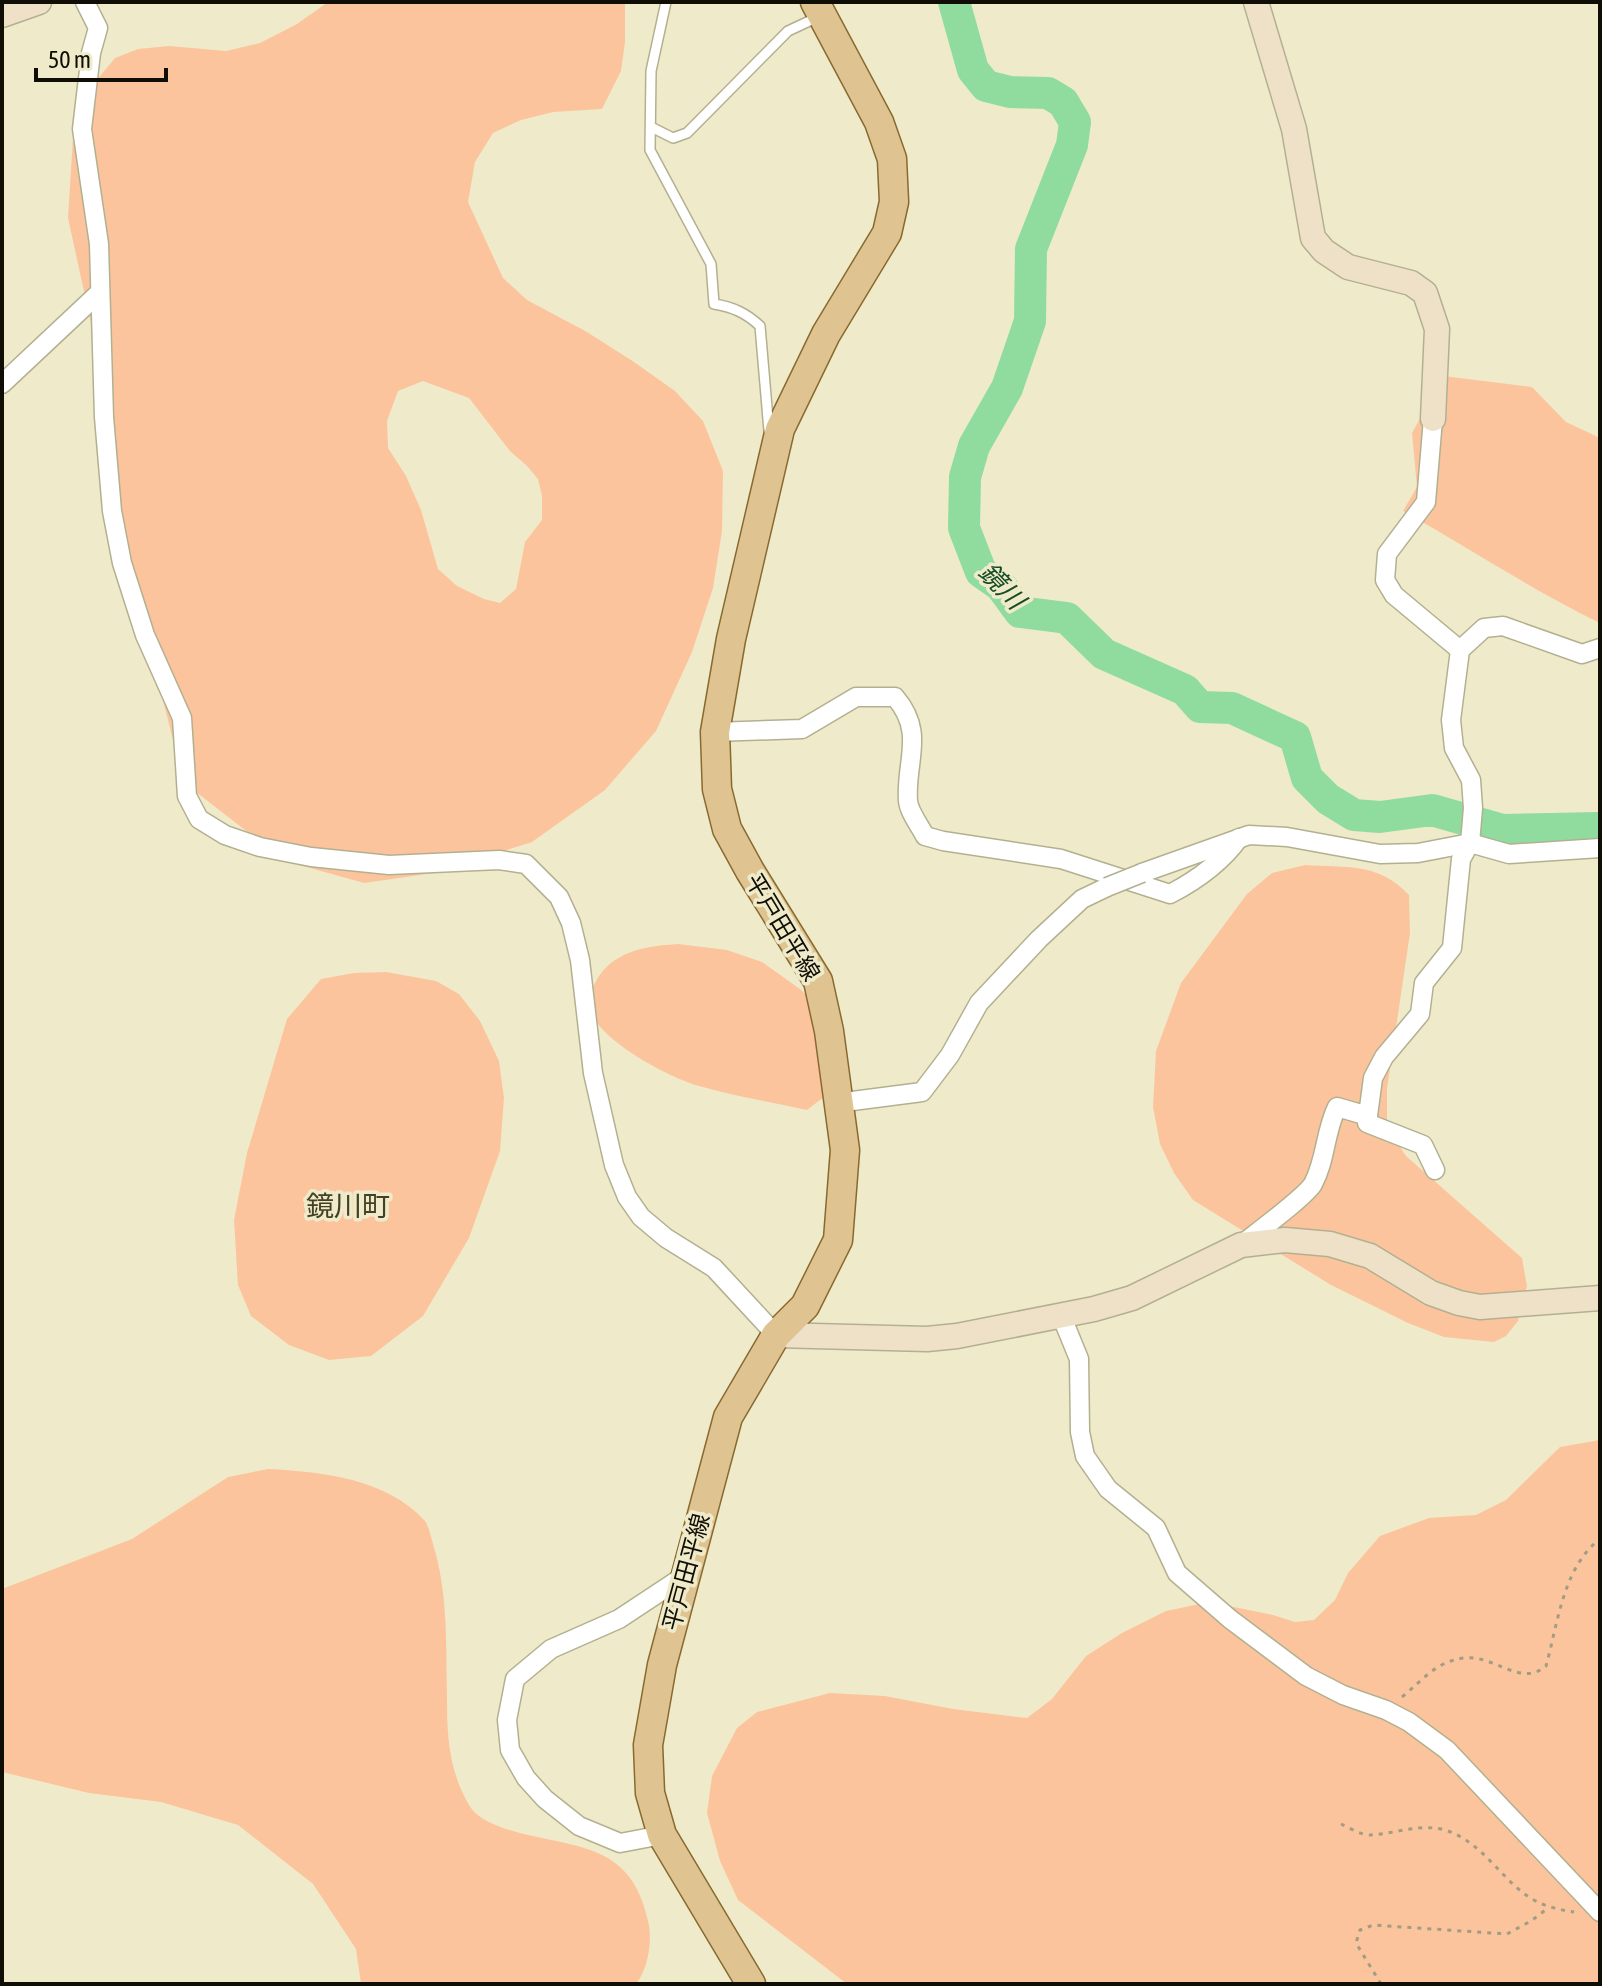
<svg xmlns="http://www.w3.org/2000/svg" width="1602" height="1986" viewBox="0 0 1602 1986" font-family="'Asap Condensed','Noto Sans JP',sans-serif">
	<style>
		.green { fill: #fcc49d; fill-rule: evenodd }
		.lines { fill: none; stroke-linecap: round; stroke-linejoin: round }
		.river { stroke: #8fdc9e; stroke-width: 32 }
		.lane-casing { stroke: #b3b090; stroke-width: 12 }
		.street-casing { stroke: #b3b090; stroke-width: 21 }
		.secondary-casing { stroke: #b3b090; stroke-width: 27 }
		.primary-casing { stroke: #886a30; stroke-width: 31 }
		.path { stroke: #a09d84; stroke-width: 3; stroke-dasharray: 4 6; stroke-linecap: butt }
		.lane { stroke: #fff; stroke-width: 9 }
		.street { stroke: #fff; stroke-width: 18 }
		.secondary { stroke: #efe1c8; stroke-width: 24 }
		.primary { stroke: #dfc391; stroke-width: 28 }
		.street-bridge-casing { stroke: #b3b090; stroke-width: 21; stroke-linecap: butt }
		.street-bridge { stroke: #fff; stroke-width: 18 }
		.labels { text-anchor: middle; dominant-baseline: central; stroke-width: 7; stroke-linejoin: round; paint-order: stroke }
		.street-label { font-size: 24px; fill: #100e04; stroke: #efebca }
		.water-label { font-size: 26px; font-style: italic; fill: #164d26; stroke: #efebca }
		.quarter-label { font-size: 28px; fill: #434023; stroke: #efebca }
	</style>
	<rect width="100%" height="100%" fill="#efebca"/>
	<g class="green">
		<path d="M328,2h297v40l-4,29 -19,38 -49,3 -32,8 -28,13 -18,29 -7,40 35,76 24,22 60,32 47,30 41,29 28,30 20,50 -1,60 -9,57 -21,64 -36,79 -51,59 -73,52 -98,31 -70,10 -79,-22 -89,-69 -19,-36 -37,-148 -32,-162 -11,-95 -29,-133 7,-112 40,-48 23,-9 31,-3 57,5 34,-8 37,-19zM423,381l46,17 41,53 17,15 11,13 4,17v24l-17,22 -9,47 -16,14 -16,-4 -27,-13 -19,-17 -17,-59 -15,-34 -18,-28 -1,-27 11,-30z"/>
		<path d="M1443,376l89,11 34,35 34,16v185c-68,-33 -131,-75 -197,-112l14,-24 -5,-54z"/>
		<path d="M1305,865c42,3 73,-3 104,30l1,38 -23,156v38l19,29 116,102 5,28 -9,35 -12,15 -12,6 -50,-5 -36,-14 -77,-38 -138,-85 -19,-27 -14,-29 -7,-37 3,-56 25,-68 66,-89 25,-21z"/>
		<path d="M678,944l49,6 35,12 38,27 28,28 9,70 -30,23c-36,-8 -73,-14 -108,-24 -29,-8 -112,-50 -111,-86 1,-5 5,-12 7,-17 16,-32 51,-37 83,-39z"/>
		<polygon points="386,972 436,981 459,994 480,1021 499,1061 504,1098 500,1151 469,1238 423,1316 371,1356 329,1360 289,1345 251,1316 238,1285 234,1220 247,1153 287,1019 321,979 354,973"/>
		<polygon points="1600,1440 1600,1984 847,1984 738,1900 720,1861 707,1813 712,1776 737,1728 757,1712 830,1693 885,1696 953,1709 1027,1718 1052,1699 1086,1656 1122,1633 1166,1611 1209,1602 1273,1615 1295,1622 1314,1620 1335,1600 1348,1573 1380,1536 1429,1518 1476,1515 1506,1500 1560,1447"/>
		<path d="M268,1469c54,3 118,9 157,52 4,6 6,16 8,23 15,48 13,100 14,150 0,40 1,75 22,111 7,12 21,18 34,23 66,22 127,9 145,93 5,19 0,48 -12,63h-275l-5,-35 -43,-65 -75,-59 -77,-23 -72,-9 -87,-21v-183l130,-50 96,-62z"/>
	</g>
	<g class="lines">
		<polyline class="river" points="954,2 973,70 986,86 1010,92 1048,93 1063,102 1075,122 1072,145 1031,249 1030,321 1007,388 974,446 965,477 964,528 981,572 1001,586 1020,612 1067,618 1104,654 1185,690 1200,707 1232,708 1295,737 1307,778 1328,799 1354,815 1380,817 1432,810 1502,830 1600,828"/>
		<g class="lane-casing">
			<g id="lane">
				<path d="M666,2l-15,69 -1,79 61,114 3,40c19,3 32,9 46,22l9,105"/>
				<polyline points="651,127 673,138 687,133 788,31 818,17"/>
			</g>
		</g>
		<g class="street-casing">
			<g id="street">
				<polyline points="85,2 98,28 91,53 82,129 99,244 104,417 112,511 122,563 145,635 182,718 187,796 199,819 225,835 260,847 311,857 389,865 499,860 526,864 559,897 571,923 580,960 593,1073 614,1165 627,1197 641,1217 666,1238 714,1268 776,1335"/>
				<polyline points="2,384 100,292"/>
				<polyline points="1433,419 1426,502 1387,554 1385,580 1394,595 1460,650"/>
				<path d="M715,732l87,-3 54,-32h39c31,36 10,64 13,104 1,11 12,25 17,35l18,5 118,18 109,35c27,-14 51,-31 69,-56"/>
				<polyline points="1142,873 1249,835 1287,837 1380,854 1418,853 1470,843 1509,854 1600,848"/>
				<polyline points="837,1103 922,1092 950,1055 979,1003 1039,939 1082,899 1107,887"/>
				<polyline points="1435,1170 1423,1145 1367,1123 1373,1078 1384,1057 1420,1014 1424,983 1452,948 1461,859 1470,843 1473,808 1471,780 1454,748 1451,720 1460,650 1484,628 1503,626 1582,654 1600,648"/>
				<path d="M1241,1245c15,-12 64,-48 72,-61 13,-24 12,-53 24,-77l31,9"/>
				<polyline points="1061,1315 1079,1359 1080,1432 1085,1456 1108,1489 1156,1528 1177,1573 1230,1619 1306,1676 1343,1695 1386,1710 1409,1722 1447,1750 1600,1912"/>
				<polyline points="662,1835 620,1843 579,1826 545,1799 526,1778 510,1750 507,1720 515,1679 551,1649 619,1619 684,1576"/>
			</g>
		</g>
		<g class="secondary-casing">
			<g id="secondary">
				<polyline points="1256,2 1294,129 1313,238 1324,251 1348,267 1411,283 1425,293 1437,329 1433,419"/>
				<polyline points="2,15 39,2"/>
				<polyline points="776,1335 927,1339 957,1336 1094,1309 1132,1298 1241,1245 1285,1240 1330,1244 1370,1256 1431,1293 1459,1303 1480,1307 1600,1298"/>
			</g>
		</g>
		<g class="primary-casing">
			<polyline id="primary" points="751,1984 662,1835 650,1793 648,1745 662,1665 728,1417 776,1335 805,1306 838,1240 845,1150 829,1031 818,981 750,871 727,829 717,789 715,732 731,639 780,429 826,334 887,233 894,202 892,159 879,122 815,2"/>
		</g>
		<g class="path">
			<path d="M1402,1697c21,-17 33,-35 62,-39 30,-4 56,30 82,8 12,-43 17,-99 54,-127"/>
			<path d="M1341,1824c9,4 20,11 29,11 25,-1 49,-12 75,-5 33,10 52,42 77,62 16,13 33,17 52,20"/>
			<polyline points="1381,1984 1356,1943 1360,1930 1373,1925 1507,1934 1531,1921 1548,1908"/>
		</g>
		<use href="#lane" class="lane"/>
		<use href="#street" class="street"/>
		<use href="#secondary" class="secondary"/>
		<use href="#primary" class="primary"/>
		<g class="street-bridge-casing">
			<polyline id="street-bridge" points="1107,887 1142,873"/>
		</g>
		<use href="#street-bridge" class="street-bridge"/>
	</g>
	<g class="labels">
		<g class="street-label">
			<text transform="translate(783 927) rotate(59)">平戸田平線</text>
			<text transform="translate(686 1572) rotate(-75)">平戸田平線</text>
		</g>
		<g class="water-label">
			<text transform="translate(1002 586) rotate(46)">鏡川</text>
		</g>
		<g class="quarter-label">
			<text x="348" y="1206">鏡川町</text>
		</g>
	</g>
	<rect width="1602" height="1986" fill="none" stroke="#100e04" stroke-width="8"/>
	<path d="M36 68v12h130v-12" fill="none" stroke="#100e04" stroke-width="4"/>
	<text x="48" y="68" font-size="24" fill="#100e04" stroke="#efebca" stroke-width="6" paint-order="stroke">50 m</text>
</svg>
